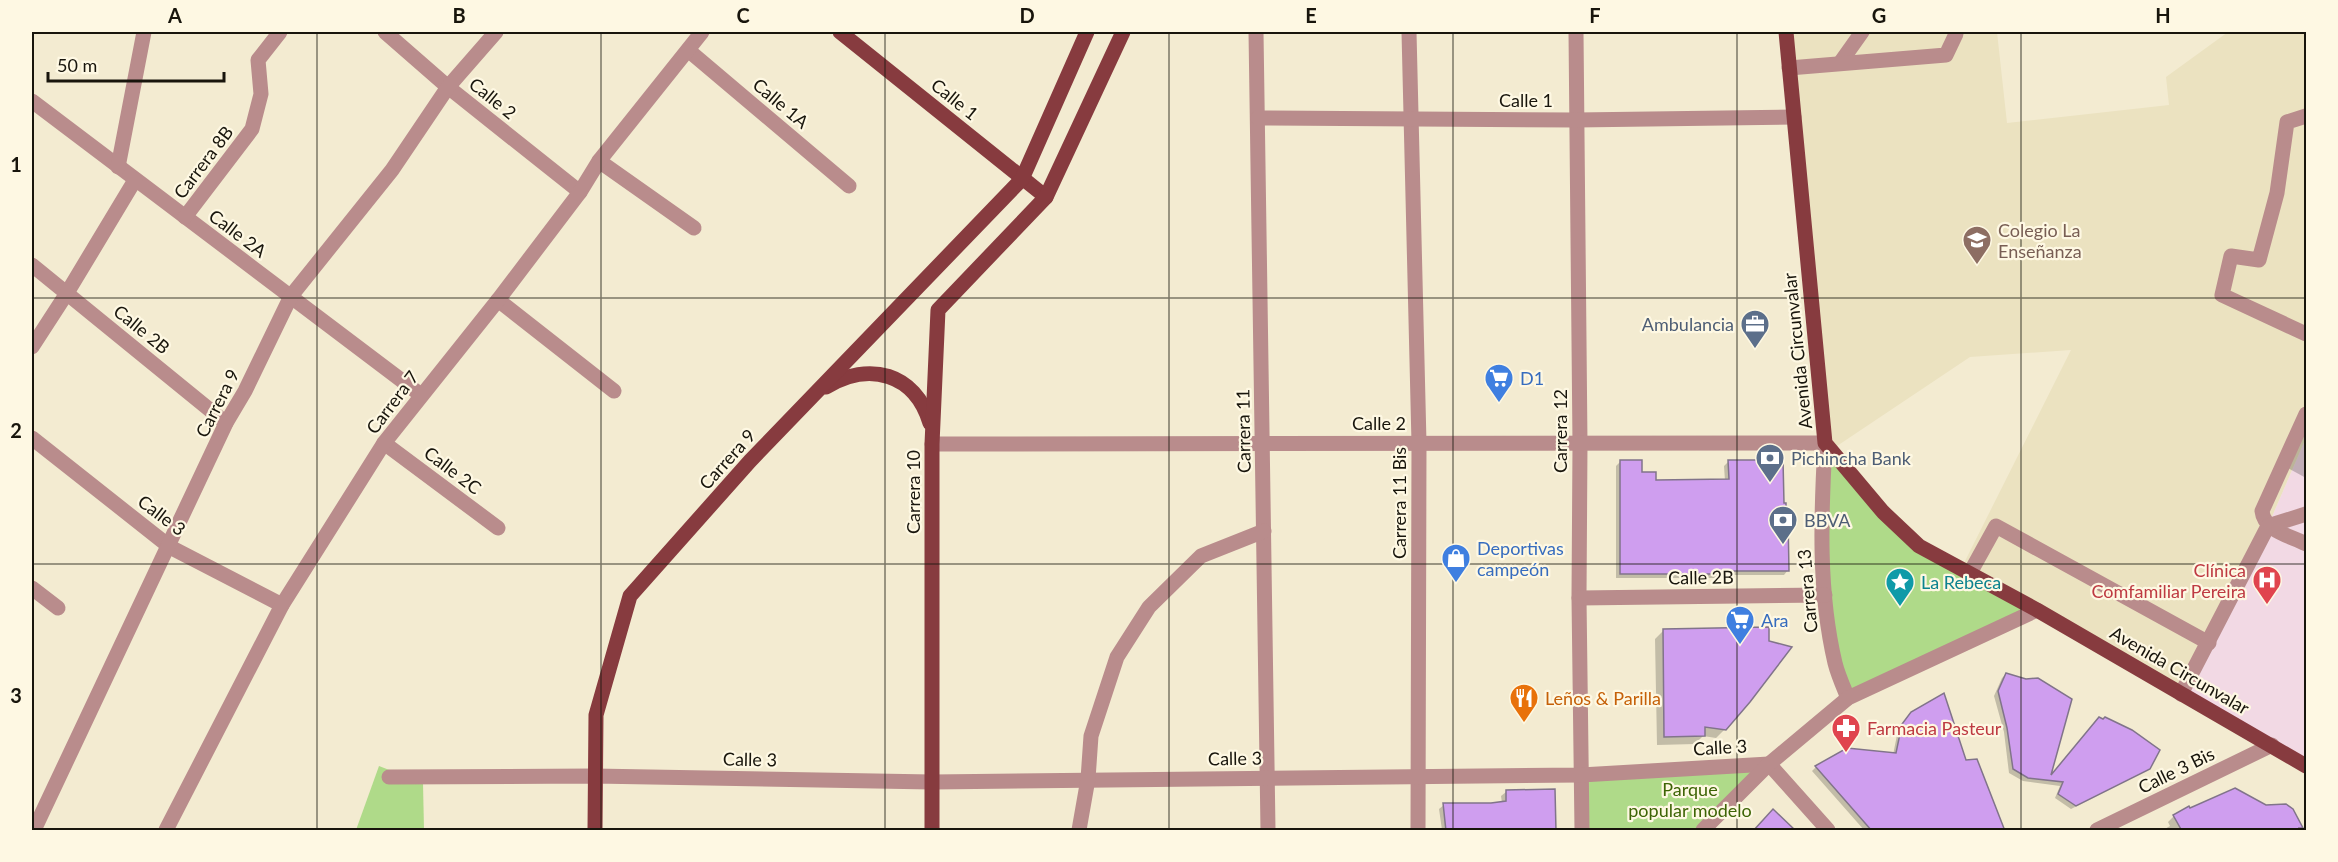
<svg xmlns="http://www.w3.org/2000/svg" width="2338" height="862" viewBox="0 0 2338 862" font-family="Lato,sans-serif">
	<style>
		.built { fill: #ebe2c0 }
		.medical { fill: #f2d9e4 }
		.green { fill: #afda89 }
		.shadow { fill: #0003 }
		.building { fill: #cf9eef; stroke: #81748a; stroke-width: 1.5 }
		.lines { fill: none; stroke-linecap: round; stroke-linejoin: round }
		.minor { stroke: #b98c8c; stroke-width: 15 }
		.major { stroke: #873b3f; stroke-width: 15 }
		.grid { fill: none; stroke: #18150c; stroke-width: 1.5; stroke-opacity: 0.55 }
		.labels { text-anchor: middle; dominant-baseline: central; stroke-width: 4.5; stroke-linejoin: round; paint-order: stroke }
		.street-label { font-size: 18px; fill: #18150c; stroke: #fef8e3 }
		.education-label { font-size: 18px; fill: #785e54; stroke: #fef8e3; text-anchor: start }
		.service-label { font-size: 18px; fill: #4e5e75; stroke: #fef8e3; text-anchor: start }
		.shop-label { font-size: 18px; fill: #366cbe; stroke: #fef8e3; text-anchor: start }
		.health-label { font-size: 18px; fill: #be3a42; stroke: #fef8e3; text-anchor: end }
		.culture-label { font-size: 18px; fill: #0d838f; stroke: #fef8e3; text-anchor: start }
		.food-label { font-size: 18px; fill: #c56008; stroke: #fef8e3; text-anchor: start }
		.park-label { font-size: 18px; fill: #3d6405; stroke: #fef8e3 }
		.neatline { fill: none; stroke: #18150c; stroke-width: 2 }
		.grid-label { font-size: 20px; text-anchor: middle; font-weight: bold; fill: #18150c }
	</style>
	<rect width="100%" height="100%" fill="#f3ebd1"/>
	<polygon class="built" points="1786,32 1997,32 2007,123 2169,105 2166,77 2228,32 2306,32 2306,438 2268,526 2181,694 1961,569 2071,350 1970,357 1831,450"/>
	<polygon class="medical" points="2306,438 2306,766 2181,694 2268,526"/>
	<g class="green">
		<polygon points="1831,451 1919,546 2037,610 1848,698 1825,595"/>
		<polygon points="1769,764 1703,830 1582,830 1581,775"/>
		<polygon points="379,766 423,783 424,830 356,830"/>
	</g>
	<g class="shadow">
		<polygon points="2306,428 2306,478 2286,467"/>
		<polygon points="1729,461 1784,519 1788,570 1784,575 1727,575 1723,578 1616,578 1616,466 1620,462 1654,481 1725,481 1724,466"/>
		<polygon points="1664,630 1725,729 1716,738 1703,736 1695,744 1657,745 1655,639"/>
		<polygon points="2006,674 2048,780 2149,768 2144,772 2071,809 2055,798 2060,786 2023,781 2009,773 2004,732 1994,696 2002,678"/>
		<polygon points="1907,718 2003,830 1864,830 1812,771 1816,767 1893,755 1898,730"/>
		<polygon points="1506,792 1555,830 1442,830 1439,809 1444,805 1502,803 1501,796"/>
		<polygon points="2265,806 2292,810 2303,830 2163,830 2170,826 2168,822 2174,816 2190,810"/>
	</g>
	<g class="building">
		<polygon points="1620,460 1642,460 1642,472 1656,472 1656,480 1729,479 1728,460 1783,460 1784,503 1786,503 1786,517 1788,517 1789,571 1729,571 1729,574 1620,574"/>
		<polygon points="1769,627 1769,641 1792,647 1750,702 1726,730 1705,727 1705,736 1664,737 1663,629"/>
		<polygon points="2006,673 2026,679 2038,678 2072,699 2051,775 2099,717 2103,719 2105,717 2132,730 2160,750 2150,769 2076,806 2058,794 2063,782 2028,778 2013,769 2007,728 1998,691"/>
		<polygon points="1944,693 1966,760 1977,759 2005,831 1872,831 1815,766 1847,748 1896,753 1902,724 1911,712"/>
		<polygon points="2235,788 2266,805 2286,804 2293,809 2303,828 2299,828 2300,831 2182,831 2173,815 2189,806 2190,808"/>
		<polygon points="1555,789 1556,831 1446,831 1443,803 1491,803 1506,801 1506,790"/>
		<polygon points="1773,809 1796,831 1753,831"/>
	</g>
	<g class="lines">
		<g class="minor">
			<polyline points="385,32 448,87 580,192"/>
			<polyline points="1256,32 1268,830"/>
			<polyline points="1409,32 1419,443 1418,830"/>
			<polyline points="1576,32 1580,444 1579,598 1582,830"/>
			<polyline points="688,50 849,186"/>
			<polyline points="1840,63 1862,32"/>
			<polyline points="1789,68 1946,55 1956,34 1955,32"/>
			<polyline points="32,101 421,395"/>
			<polyline points="2306,116 2287,122 2277,193 2259,260 2231,256 2222,295 2306,334"/>
			<polyline points="1258,118 1576,120 1794,117"/>
			<polyline points="599,161 694,228"/>
			<polyline points="118,167 144,32"/>
			<polyline points="185,217 252,129 261,94 258,60 280,32"/>
			<polyline points="32,265 226,423"/>
			<polyline points="498,300 614,391"/>
			<polyline points="32,347 67,293 135,180"/>
			<path d="M2306,414l-44,97c2,20 29,25 44,33"/>
			<polyline points="32,438 170,547 282,605"/>
			<polyline points="384,443 498,528"/>
			<path d="M932,444l893,-1c-4,73 -7,148 10,220 3,12 8,23 13,35"/>
			<polyline points="1970,573 1996,526 2209,643"/>
			<polyline points="32,588 58,608"/>
			<polyline points="1579,598 1825,595"/>
			<polyline points="2181,694 2268,526 2306,514"/>
			<polyline points="1769,764 1828,830"/>
			<polyline points="389,777 594,776 932,782 1581,775 1769,764"/>
			<polyline points="34,830 226,423 245,391 291,296 392,170 448,87 496,32"/>
			<polyline points="166,830 282,605 384,443 498,300 580,192 599,161 702,32"/>
			<polyline points="1079,830 1088,779 1091,736 1117,657 1149,607 1201,556 1264,531"/>
			<polyline points="1703,830 1769,764 1848,698 2037,610"/>
			<polyline points="2097,830 2272,745"/>
		</g>
		<g class="major">
			<polyline points="840,32 1046,197"/>
			<polyline points="1786,32 1825,443 1883,512 1919,546 2037,610 2306,766"/>
			<path d="M826,387c43,-26 89,-14 104,36"/>
			<polyline points="595,830 596,715 630,596 750,461 1022,179 1087,32"/>
			<polyline points="932,830 932,444 938,310 1046,197 1123,32"/>
		</g>
	</g>
	<path class="grid" d="M317,32v798M601,32v798M885,32v798M1169,32v798M1453,32v798M1737,32v798M2021,32v798M32,298h2274M32,564h2274"/>
	<defs>
		<g id="school-pin" transform="scale(1.5)"><path d="M0 17L-7.5 6A9.5 9.5 0 1 1 7.5 6Z" fill="#8d6e63" stroke="#fef8e3"/><path d="M0-5L7-2L0 1L-7-2ZM-4 1L0 2.5L4 1V4Q0 6-4 4Z" fill="#fff"/></g>
		<g id="office-pin" transform="scale(1.5)"><path d="M0 17L-7.5 6A9.5 9.5 0 1 1 7.5 6Z" fill="#5c6f8a" stroke="#fef8e3"/><path d="M-6-3h4V-5.5h4V-3h4V5H-6ZM-1-4.5V-3h2v-1.5ZM-6 0V1H6V0Z" fill="#fff"/></g>
		<g id="supermarket-pin" transform="scale(1.5)"><path d="M0 17L-7.5 6A9.5 9.5 0 1 1 7.5 6Z" fill="#3f7fe0" stroke="#fef8e3"/><path d="M-6-5.5h2.5l.6 2H6L4.5 2H-2.5L-4.4-4H-6ZM-1.5 3.2a1.3 1.3 0 1 0 .1 0ZM3 3.2a1.3 1.3 0 1 0 .1 0Z" fill="#fff"/></g>
		<g id="bank-pin" transform="scale(1.5)"><path d="M0 17L-7.5 6A9.5 9.5 0 1 1 7.5 6Z" fill="#5c6f8a" stroke="#fef8e3"/><path d="M-6-4H6V4H-6ZM0-2.3a2.3 2.3 0 1 0 0 4.6a2.3 2.3 0 1 0 0-4.6Z" fill="#fff"/></g>
		<g id="shop-pin" transform="scale(1.5)"><path d="M0 17L-7.5 6A9.5 9.5 0 1 1 7.5 6Z" fill="#3f7fe0" stroke="#fef8e3"/><path d="M-5-2.5h2.3a2.7 3.5 0 0 1 5.4 0H5L5.5 6h-11ZM-1.5-2.5h3a1.5 2.3 0 0 0-3 0Z" fill="#fff"/></g>
		<g id="hospital-pin" transform="scale(1.5)"><path d="M0 17L-7.5 6A9.5 9.5 0 1 1 7.5 6Z" fill="#e0444e" stroke="#fef8e3"/><path d="M-5-5h3v3.5h4V-5h3V5h-3V1.5h-4V5h-3Z" fill="#fff"/></g>
		<g id="sight-pin" transform="scale(1.5)"><path d="M0 17L-7.5 6A9.5 9.5 0 1 1 7.5 6Z" fill="#0f9aa8" stroke="#fef8e3"/><path d="M0-6L1.8-2.2L6-1.7L2.9 1.2L3.7 5.4L0 3.3L-3.7 5.4L-2.9 1.2L-6-1.7L-1.8-2.2Z" fill="#fff"/></g>
		<g id="restaurant-pin" transform="scale(1.5)"><path d="M0 17L-7.5 6A9.5 9.5 0 1 1 7.5 6Z" fill="#e8710a" stroke="#fef8e3"/><path d="M-5-6h1v4h1v-4h1v4h1v-4h1v5L-1.5 .5V6h-2V.5L-5-1ZM5-6V6H3V1.5H1.5Q1.5-4 5-6Z" fill="#fff"/></g>
		<g id="pharmacy-pin" transform="scale(1.5)"><path d="M0 17L-7.5 6A9.5 9.5 0 1 1 7.5 6Z" fill="#e0444e" stroke="#fef8e3"/><path d="M-2-6h4v4h4v4h-4v4h-4v-4h-4v-4h4Z" fill="#fff"/></g>
	</defs>
	<g fill-rule="evenodd">
		<use href="#school-pin" x="1977" y="240"/>
		<use href="#office-pin" x="1755" y="324"/>
		<use href="#supermarket-pin" x="1499" y="378"/>
		<use href="#bank-pin" x="1770" y="458"/>
		<use href="#bank-pin" x="1783" y="520"/>
		<use href="#shop-pin" x="1456" y="558"/>
		<use href="#hospital-pin" x="2267" y="580"/>
		<use href="#sight-pin" x="1900" y="582"/>
		<use href="#supermarket-pin" x="1740" y="620"/>
		<use href="#restaurant-pin" x="1524" y="698"/>
		<use href="#pharmacy-pin" x="1846" y="728"/>
	</g>
	<g class="labels">
		<g class="street-label">
			<text transform="translate(493 98) rotate(39)">Calle 2</text>
			<text transform="translate(955 99) rotate(39)">Calle 1</text>
			<text x="1526" y="100">Calle 1</text>
			<text transform="translate(781 103) rotate(40)">Calle 1A</text>
			<text transform="translate(203 162) rotate(-53)">Carrera 8B</text>
			<text transform="translate(238 233) rotate(37)">Calle 2A</text>
			<text transform="translate(142 329) rotate(39)">Calle 2B</text>
			<text transform="translate(1797 351) rotate(-96)">Avenida Circunvalar</text>
			<text transform="translate(392 402) rotate(-53)">Carrera 7</text>
			<text transform="translate(217 403) rotate(-63)">Carrera 9</text>
			<text x="1379" y="423">Calle 2</text>
			<text transform="translate(1243 431) rotate(-91)">Carrera 11</text>
			<text transform="translate(1560 431) rotate(-90)">Carrera 12</text>
			<text transform="translate(727 459) rotate(-48)">Carrera 9</text>
			<text transform="translate(453 470) rotate(37)">Calle 2C</text>
			<text transform="translate(913 492) rotate(-90)">Carrera 10</text>
			<text transform="translate(1399 503) rotate(-90)">Carrera 11 Bis</text>
			<text transform="translate(162 515) rotate(37)">Calle 3</text>
			<text transform="translate(1701 577) rotate(-1)">Calle 2B</text>
			<text transform="translate(1807 591) rotate(-95)">Carrera 13</text>
			<text transform="translate(2180 670) rotate(30)">Avenida Circunvalar</text>
			<text transform="translate(1720 747) rotate(-3)">Calle 3</text>
			<text transform="translate(1235 758) rotate(-1)">Calle 3</text>
			<text transform="translate(750 759) rotate(1)">Calle 3</text>
			<text transform="translate(2176 770) rotate(-26)">Calle 3 Bis</text>
		</g>
		<g class="education-label">
			<text x="1998" y="230">Colegio La<tspan x="1998" dy="21">Enseñanza</tspan></text>
		</g>
		<g class="service-label">
			<text x="1734" y="324" text-anchor="end">Ambulancia</text>
			<text x="1791" y="458">Pichincha Bank</text>
			<text x="1804" y="520">BBVA</text>
		</g>
		<g class="shop-label">
			<text x="1520" y="378">D1</text>
			<text x="1477" y="548">Deportivas<tspan x="1477" dy="21">campeón</tspan></text>
			<text x="1761" y="620">Ara</text>
		</g>
		<g class="health-label">
			<text x="2246" y="570">Clínica<tspan x="2246" dy="21">Comfamiliar Pereira</tspan></text>
			<text x="1867" y="728" text-anchor="start">Farmacia Pasteur</text>
		</g>
		<g class="culture-label">
			<text x="1921" y="582">La Rebeca</text>
		</g>
		<g class="food-label">
			<text x="1545" y="698">Leños &amp; Parilla</text>
		</g>
		<g class="park-label">
			<text x="1690" y="789">Parque<tspan x="1690" dy="21">popular modelo</tspan></text>
		</g>
	</g>
	<rect width="2338" height="862" fill="none" stroke="#fef8e3" stroke-width="66"/>
	<path d="M48 72v9h176v-9" fill="none" stroke="#18150c" stroke-width="3"/>
	<text x="57" y="72" font-size="18" fill="#18150c" stroke="#fef8e3" stroke-width="4.5" paint-order="stroke">50 m</text>
	<rect x="33" y="33" width="2272" height="796" class="neatline"/>
	<g class="grid-label">
		<text x="175" y="23">A</text>
		<text x="459" y="23">B</text>
		<text x="743" y="23">C</text>
		<text x="1027" y="23">D</text>
		<text x="1311" y="23">E</text>
		<text x="1595" y="23">F</text>
		<text x="1879" y="23">G</text>
		<text x="2163" y="23">H</text>
		<text x="16" y="172">1</text>
		<text x="16" y="438">2</text>
		<text x="16" y="703">3</text>
	</g>
</svg>
